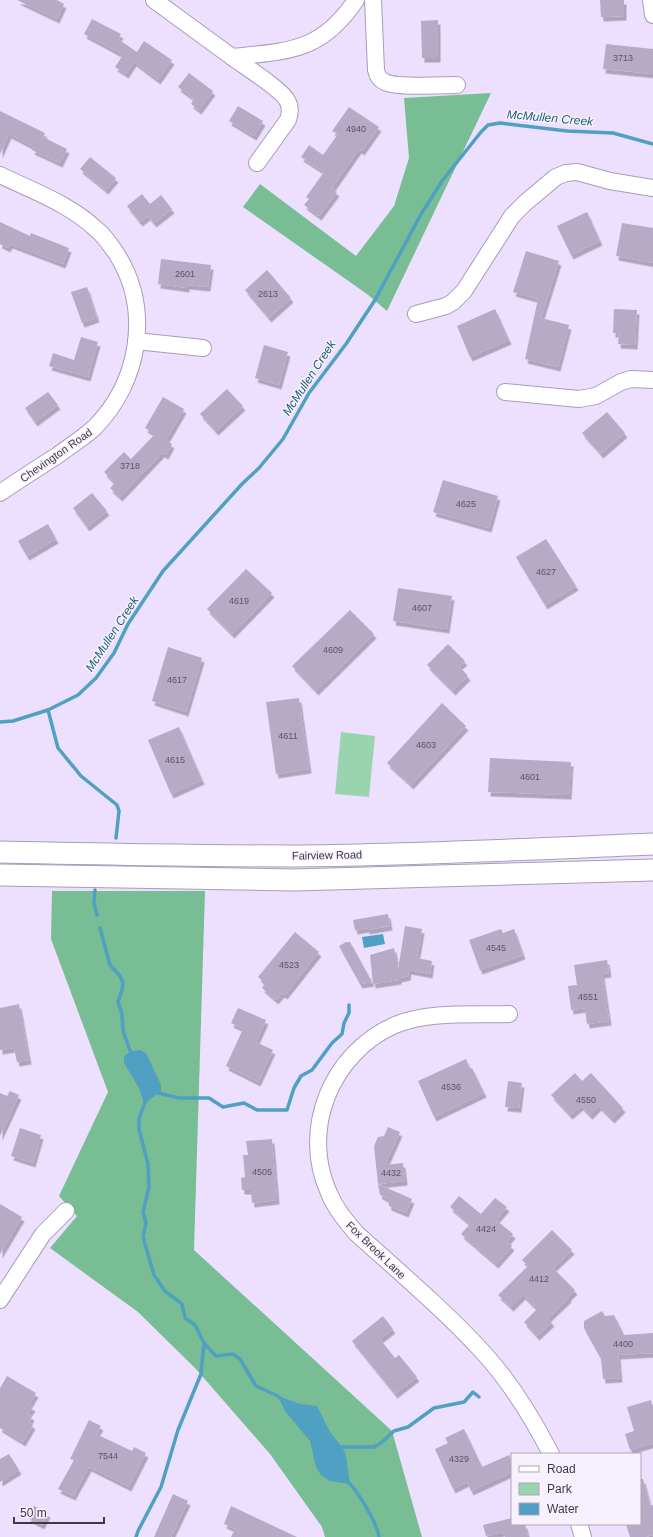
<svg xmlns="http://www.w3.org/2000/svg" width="653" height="1537" viewBox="0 0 653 1537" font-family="Arial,sans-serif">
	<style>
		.green { fill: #99d4af }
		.forest { fill: #78bd93 }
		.water { fill: #4fa0c2 }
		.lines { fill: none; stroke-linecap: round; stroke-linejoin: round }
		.stream { stroke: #4fa0c2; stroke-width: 3.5 }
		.building { fill: #b7aac7; filter: url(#shadow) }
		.minor-casing { stroke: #a99cb8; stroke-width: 18 }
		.major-casing { stroke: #a99cb8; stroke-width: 23 }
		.minor { stroke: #fff; stroke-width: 16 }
		.major { stroke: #fff; stroke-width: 21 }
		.labels { text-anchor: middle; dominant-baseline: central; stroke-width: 3; stroke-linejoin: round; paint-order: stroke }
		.number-label { font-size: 9px; fill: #5c5465 }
		.street-label { font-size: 11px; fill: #3e3844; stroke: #f7f1fe }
		.water-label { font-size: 12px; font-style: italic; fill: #1e5e76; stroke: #f7f1fe }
	</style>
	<defs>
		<filter id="shadow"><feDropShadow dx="2.5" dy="4.5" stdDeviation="0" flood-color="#0004"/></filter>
	</defs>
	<rect width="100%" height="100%" fill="#ede0fe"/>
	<polygon class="green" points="341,732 375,736 369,797 335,794"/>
	<g class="forest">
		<polygon points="491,93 387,311 367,294 243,207 260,184 356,256 394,206 409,158 404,98"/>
		<polygon points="52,891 205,891 194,1250 392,1431 422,1537 325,1537 322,1527 270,1454 196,1369 138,1312 50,1248 77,1216 59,1196 108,1092 51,939"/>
	</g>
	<g class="water">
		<polygon points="383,934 385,944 364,948 362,937"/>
		<polygon points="140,1050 146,1053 161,1085 161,1091 144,1104 139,1088 124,1063 124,1056 130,1052"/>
		<polygon points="278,1396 300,1404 317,1406 330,1432 342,1447 346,1455 350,1484 330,1481 321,1475 316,1467 310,1441 285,1411"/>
	</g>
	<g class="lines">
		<g class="stream">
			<polyline points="48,710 58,748 81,776 117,805 119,811 116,838"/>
			<polyline points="0,722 13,721 48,710 78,695 96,678 114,653 128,624 163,571 242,484 259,468 283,439 309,393 346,344 375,300 420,216 442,181 481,132 488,125 500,123 567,131 613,133 653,144"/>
			<polyline points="95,890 94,903 97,915"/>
			<polyline points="100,928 110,965 120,976 123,983 122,990 118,1002 122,1014 123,1031 132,1056"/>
			<polyline points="154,1092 179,1098 209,1098 223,1107 244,1103 257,1110 287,1110 294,1088 301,1076 312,1070 332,1043 342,1034 344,1023 349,1013 349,1005"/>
			<polyline points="146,1099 139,1119 139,1129 148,1164 149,1187 143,1212 146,1223 143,1237 154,1275 165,1291 182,1304 185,1318 195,1325 204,1343 216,1356 233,1354 240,1359 256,1386 278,1396 281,1399"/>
			<polyline points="339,1447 374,1447 381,1443 394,1431 408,1427 434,1408 464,1402 473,1392 479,1397"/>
			<path d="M347,1481c11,10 30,42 32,56"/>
			<polyline points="136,1537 138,1531 161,1487 178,1430 201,1374 204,1343"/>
		</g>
	</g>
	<g class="building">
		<polygon points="17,0 57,0 64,4 57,19"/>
		<polygon points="600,0 624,0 624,16 601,17"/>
		<polygon points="92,19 121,34 118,39 137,52 144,41 172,60 158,80 134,62 126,74 115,67 123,55 84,34"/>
		<polygon points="438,20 438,58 422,58 421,21"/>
		<polygon points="606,44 653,49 653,74 603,69"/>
		<polygon points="189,73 213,91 199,110 191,104 194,99 178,87"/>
		<polygon points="238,106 263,121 254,136 229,121"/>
		<polygon points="349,107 379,127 362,151 359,149 332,188 337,192 319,216 304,205 309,199 306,197 324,172 301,157 309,145 323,155 338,134 332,131"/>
		<polygon points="0,111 45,133 43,137 67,149 60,163 32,150 34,147 9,134 0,154"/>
		<polygon points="90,157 116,178 106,190 80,169"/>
		<polygon points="142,194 150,204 161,195 172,209 154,223 148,216 140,222 127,206"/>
		<polygon points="587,212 600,241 571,255 557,226"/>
		<polygon points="0,222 30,236 31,233 69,248 63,264 10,244 8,248 0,244"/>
		<polygon points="622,223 653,228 653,263 616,256"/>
		<polygon points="526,251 559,261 541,318 569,325 558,367 525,359 538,299 513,292"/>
		<polygon points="161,259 211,265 208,287 187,285 187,288 158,284"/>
		<polygon points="267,270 291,298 269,318 245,290"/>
		<polygon points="87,287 97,318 82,323 71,292"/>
		<polygon points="495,309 509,340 470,357 457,326"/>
		<polygon points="614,309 637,310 635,345 618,344 619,333 613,333"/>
		<polygon points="81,337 98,342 88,377 49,366 53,353 74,360"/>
		<polygon points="264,345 288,352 279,385 255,378"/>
		<polygon points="227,389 243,406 216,431 200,414"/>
		<polygon points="48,392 58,405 35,422 25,408"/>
		<polygon points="163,397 184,409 166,440 172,444 166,455 162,453 120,497 110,488 115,483 104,472 124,452 131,459 155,434 145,428"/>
		<polygon points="607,412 625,433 601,454 582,433"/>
		<polygon points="443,480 498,496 489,528 433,512"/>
		<polygon points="92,493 107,511 87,527 73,508"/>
		<polygon points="48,524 56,539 27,556 18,541"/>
		<polygon points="546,539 576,586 545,605 516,557"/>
		<polygon points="246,569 272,593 232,634 207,609"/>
		<polygon points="398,588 452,596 447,629 393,621"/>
		<polygon points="350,610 374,634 316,691 292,666"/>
		<polygon points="448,644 465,661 459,666 468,676 453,691 427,665"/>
		<polygon points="168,647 202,658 186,712 152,701"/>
		<polygon points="299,698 309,769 276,774 266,702"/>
		<polygon points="442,703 466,726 411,785 387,763"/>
		<polygon points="179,727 202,780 171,794 148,740"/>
		<polygon points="490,758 571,762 569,795 488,792"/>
		<polygon points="388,914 390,926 367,930 367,928 355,930 353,920"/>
		<polygon points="405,926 422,929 417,958 432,961 430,974 409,970 408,976 399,978 399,980 373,984 370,955 394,948 398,970"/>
		<polygon points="501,929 503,933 514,929 523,955 480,970 469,940"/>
		<polygon points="295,932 319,952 285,995 282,993 276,1000 262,988 265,983 258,977"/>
		<polygon points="346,942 350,942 372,982 360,984 339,946"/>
		<polygon points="607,960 609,973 602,974 609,1021 587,1024 585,1008 571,1010 568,986 577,985 574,965"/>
		<polygon points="19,1004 29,1060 17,1062 14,1048 0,1050 0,1008"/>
		<polygon points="238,1008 266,1020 256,1042 273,1050 258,1082 226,1066 243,1029 231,1023"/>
		<polygon points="466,1059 470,1069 472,1068 484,1093 434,1117 418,1081"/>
		<polygon points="575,1073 582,1081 591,1073 623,1108 612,1119 599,1106 590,1115 581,1106 570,1115 551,1095"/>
		<polygon points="508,1081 522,1083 519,1108 505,1107"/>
		<polygon points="10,1091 19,1095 0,1136 0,1093 7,1096"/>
		<polygon points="388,1127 400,1132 385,1165 403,1163 405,1181 378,1184 374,1146 378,1137 384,1136"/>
		<polygon points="20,1128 41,1135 33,1163 11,1156"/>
		<polygon points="272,1139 277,1200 252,1203 251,1190 242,1190 241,1178 245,1177 243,1155 248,1155 246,1141"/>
		<polygon points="378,1184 412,1199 406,1213 389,1206 388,1199 380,1195"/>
		<polygon points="459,1196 481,1214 495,1198 507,1207 496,1220 513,1234 507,1242 512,1246 496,1264 461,1234 470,1224 450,1207"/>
		<polygon points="0,1204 22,1217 0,1254"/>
		<polygon points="552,1230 572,1250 553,1268 575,1290 568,1297 569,1298 548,1318 552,1322 537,1336 524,1322 537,1309 523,1295 511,1307 498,1295 528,1266 522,1260"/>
		<polygon points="602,1311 605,1316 614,1315 624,1335 653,1333 653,1353 618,1355 620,1378 603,1379 601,1359 584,1328 584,1321"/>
		<polygon points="383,1316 393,1329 380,1339 395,1358 399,1355 417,1377 395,1394 352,1341"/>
		<polygon points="7,1376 36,1393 29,1405 33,1407 28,1414 32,1416 29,1422 33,1425 23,1442 0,1428 0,1388"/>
		<polygon points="651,1400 653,1407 653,1443 630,1450 625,1434 634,1431 627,1407"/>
		<polygon points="89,1420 101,1426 96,1434 132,1451 134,1447 146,1453 129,1487 89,1467 73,1496 58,1489 74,1460 70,1459"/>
		<polygon points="464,1429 482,1467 509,1455 512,1462 512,1472 471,1491 467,1482 453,1489 435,1449 448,1443 445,1438"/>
		<polygon points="9,1454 19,1470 0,1482 0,1459"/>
		<polygon points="640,1479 643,1479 650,1506 653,1505 653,1535 645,1537 630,1537 626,1524 640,1524"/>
		<polygon points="173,1494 188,1501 171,1537 154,1537"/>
		<polygon points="34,1506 48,1513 42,1525 28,1518"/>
		<polygon points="231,1506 297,1537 231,1537 235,1529 224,1524"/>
		<polygon points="512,1518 512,1524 525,1524 528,1537 505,1537 503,1532 486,1536 483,1525"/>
	</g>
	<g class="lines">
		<g class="minor-casing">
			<g id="minor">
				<path d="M154,0l78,57c57,-6 89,-5 124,-57"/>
				<path d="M373,0l3,70c1,5 4,10 9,12 11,6 57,3 72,3"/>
				<polyline points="651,0 653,15"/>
				<path d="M232,57c12,9 51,33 56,45 3,6 2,12 0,18l-31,43"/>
				<path d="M0,175c33,16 70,29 97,55 8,6 13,15 19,23 36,56 24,129 -22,175 -11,10 -24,18 -36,27 -20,13 -39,25 -58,38"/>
				<polyline points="416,314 446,306 453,302 464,291 512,216 525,203 556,177 566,173 577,172 610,181 653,188"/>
				<polyline points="136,341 203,348"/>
				<polyline points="505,392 579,399 596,396 621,382 631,379 653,380"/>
				<path d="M509,1014c-36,1 -81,-3 -114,11 -64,28 -95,105 -66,168 6,15 16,27 27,40 42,38 86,75 125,117 28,30 51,67 70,104"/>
				<polyline points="0,1300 43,1234 66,1211"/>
				<polyline points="579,1524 583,1537"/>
			</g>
		</g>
		<g class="major-casing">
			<g id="major">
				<path d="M0,852c97,2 195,4 292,4 120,-1 241,-7 361,-12"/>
				<polyline points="0,875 294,880 653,870"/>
			</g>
		</g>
		<use href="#minor" class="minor"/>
		<use href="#major" class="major"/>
	</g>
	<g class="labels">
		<g class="number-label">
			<text x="623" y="58">3713</text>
			<text x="356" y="129">4940</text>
			<text x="185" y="274">2601</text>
			<text x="268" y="294">2613</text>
			<text x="130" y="466">3718</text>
			<text x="466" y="504">4625</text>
			<text x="546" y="572">4627</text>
			<text x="239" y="601">4619</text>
			<text x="422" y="608">4607</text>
			<text x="333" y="650">4609</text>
			<text x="177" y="680">4617</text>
			<text x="288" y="736">4611</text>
			<text x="426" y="745">4603</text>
			<text x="175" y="760">4615</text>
			<text x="530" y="777">4601</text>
			<text x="496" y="948">4545</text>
			<text x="289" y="965">4523</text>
			<text x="588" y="997">4551</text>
			<text x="451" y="1087">4536</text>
			<text x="586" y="1100">4550</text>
			<text x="262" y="1172">4505</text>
			<text x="391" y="1173">4432</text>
			<text x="486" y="1229">4424</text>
			<text x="539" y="1279">4412</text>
			<text x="623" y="1344">4400</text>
			<text x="108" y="1456">7544</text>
			<text x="459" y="1459">4329</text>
		</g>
		<g class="street-label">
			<text transform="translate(56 455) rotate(-35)">Chevington Road</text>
			<text transform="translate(327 855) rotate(-1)">Fairview Road</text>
			<text transform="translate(376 1250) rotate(44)">Fox Brook Lane</text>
		</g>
		<g class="water-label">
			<text transform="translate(550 118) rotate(5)">McMullen Creek</text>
			<text transform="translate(309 378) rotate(-57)">McMullen Creek</text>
			<text transform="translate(112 634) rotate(-57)">McMullen Creek</text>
		</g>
	</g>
	<rect x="511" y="1453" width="130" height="72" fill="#f7f1fe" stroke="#ada7b4"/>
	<rect x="519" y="1466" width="20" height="6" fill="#ffffff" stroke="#ada7b4"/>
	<text x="547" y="1473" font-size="12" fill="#3e3844">Road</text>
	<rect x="519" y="1483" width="20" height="12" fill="#99d4af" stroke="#ada7b4"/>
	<text x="547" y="1493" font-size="12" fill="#3e3844">Park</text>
	<rect x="519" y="1503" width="20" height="12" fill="#4fa0c2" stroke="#ada7b4"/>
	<text x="547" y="1513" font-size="12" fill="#3e3844">Water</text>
	<path d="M14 1517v6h90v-6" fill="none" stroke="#3e3844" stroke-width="2"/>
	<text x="20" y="1517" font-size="12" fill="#3e3844" stroke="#f7f1fe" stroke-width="3" paint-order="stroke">50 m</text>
</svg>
